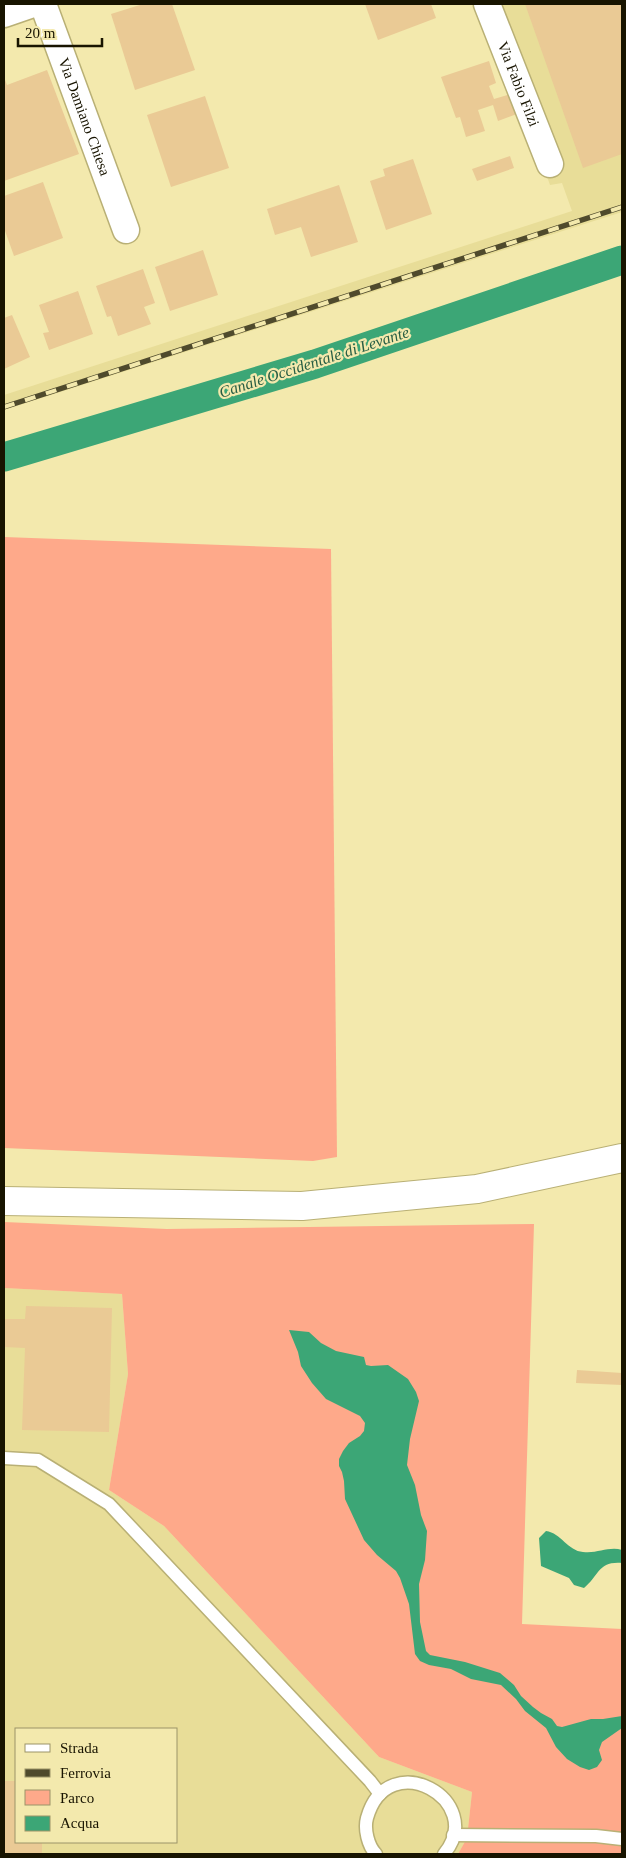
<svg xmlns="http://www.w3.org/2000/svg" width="626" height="1858" viewBox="0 0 626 1858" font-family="Georgia,serif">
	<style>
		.built { fill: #e8dd98; fill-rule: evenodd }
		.green { fill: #fea98a }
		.water { fill: #3ca676 }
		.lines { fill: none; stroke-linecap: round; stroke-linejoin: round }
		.canal { stroke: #3ca676; stroke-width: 29 }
		.building { fill: #eaca95 }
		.service-casing { stroke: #b9b075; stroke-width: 15 }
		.minor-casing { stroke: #b9b075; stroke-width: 29 }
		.secondary-casing { stroke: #b9b075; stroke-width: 30 }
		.service { stroke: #fff; stroke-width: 12 }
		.minor { stroke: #fff; stroke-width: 26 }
		.secondary { stroke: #fff; stroke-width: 28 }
		.rail-casing { stroke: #4f4a2c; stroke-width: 5.5 }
		.rail { stroke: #f3e9ad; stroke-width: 4; stroke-dasharray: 11; stroke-linecap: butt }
		.labels { text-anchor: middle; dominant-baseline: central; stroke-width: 4.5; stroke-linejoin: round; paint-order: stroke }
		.street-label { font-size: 15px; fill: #181400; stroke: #f3e9ad }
		.water-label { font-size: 16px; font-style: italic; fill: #275d43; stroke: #f3e9ad }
	</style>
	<rect width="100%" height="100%" fill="#f3e9ad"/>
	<g class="built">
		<polygon points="486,4 622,4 622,212 4,410 4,395 572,211 562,183 550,185"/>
		<path d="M4,1288l118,6 6,80 -19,116 55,36 215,231 93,35 -5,46 -9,16h-454zM16,1729h160v113h-160z"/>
	</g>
	<g class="green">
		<polygon points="4,537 331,549 337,1157 313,1161 4,1148"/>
		<polygon points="4,1222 167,1229 534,1224 522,1624 622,1629 622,1854 458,1854 467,1838 472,1792 379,1757 164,1526 109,1490 128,1374 122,1294 4,1288"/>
	</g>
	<g class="water">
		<polygon points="289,1330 309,1332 321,1343 336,1351 364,1357 366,1365 371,1366 388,1365 408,1379 416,1392 419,1401 410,1439 407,1465 415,1485 421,1515 427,1531 425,1560 419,1584 420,1622 426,1651 430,1655 465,1662 500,1673 514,1685 521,1696 533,1707 541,1713 552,1719 557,1726 562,1727 591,1719 603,1719 622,1716 622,1728 602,1742 599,1750 602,1760 597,1767 589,1770 580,1767 567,1759 556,1747 546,1728 525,1711 516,1699 501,1685 471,1679 451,1669 429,1665 420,1661 415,1654 409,1604 400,1578 396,1571 377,1555 364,1540 345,1499 344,1481 342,1472 339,1466 339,1459 343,1451 349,1443 360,1436 364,1431 365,1423 360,1416 326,1399 312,1383 301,1366 298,1352"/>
		<path d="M546,1531c15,2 22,20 37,21 14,2 26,-6 39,-2v13c-24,-2 -23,13 -38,25l-10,-3 -5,-7 -28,-12 -2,-28z"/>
	</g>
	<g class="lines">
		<polyline class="canal" points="4,457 315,364 622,260"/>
	</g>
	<g class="building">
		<polygon points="143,4 172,4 195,70 135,90 111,14"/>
		<polygon points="365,4 431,4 436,18 378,40"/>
		<polygon points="525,4 622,4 622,154 583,168"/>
		<polygon points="489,61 496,83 489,86 494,99 511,94 517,114 498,121 493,105 478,110 485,131 466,137 460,117 456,118 441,77"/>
		<polygon points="47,70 79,154 4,181 4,77 7,85"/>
		<polygon points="205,96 229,168 171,187 147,115"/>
		<polygon points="510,156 514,168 477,181 472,169"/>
		<polygon points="413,159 432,214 386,230 370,181 385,176 383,169"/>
		<polygon points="43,182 63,238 14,256 4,228 4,196"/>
		<polygon points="339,185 358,242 311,257 301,227 275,235 267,209"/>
		<polygon points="203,250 218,295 170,311 155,267"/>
		<polygon points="143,269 155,303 144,307 151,324 118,336 111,316 107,317 96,286"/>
		<polygon points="78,291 93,334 49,350 43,333 49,332 39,305"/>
		<polygon points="12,315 30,357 4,369 4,318"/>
		<polygon points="26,1306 112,1308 109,1432 22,1430 25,1348 4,1347 4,1319 25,1319"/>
		<polygon points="577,1370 622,1373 622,1385 576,1383"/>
		<polygon points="4,1781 16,1781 16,1842 42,1842 42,1854 4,1854"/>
	</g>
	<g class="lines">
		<g class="service-casing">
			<g id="service">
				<polyline points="4,1458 38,1460 109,1504 370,1781 380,1794"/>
				<polyline points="453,1835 596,1836 622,1839"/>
				<path d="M376,1854c-8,-8 -12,-25 -9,-36 21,-74 121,-17 77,36"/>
			</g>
		</g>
		<g class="minor-casing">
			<g id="minor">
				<path id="s1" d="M43,4l83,226"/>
				<path id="s2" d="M487,4l63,160"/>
				<polyline points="4,14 33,4"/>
			</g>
		</g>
		<g class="secondary-casing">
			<polyline id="secondary" points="4,1201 302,1206 477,1189 622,1158"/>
		</g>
		<use href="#service" class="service"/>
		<use href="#minor" class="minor"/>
		<use href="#secondary" class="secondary"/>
		<g class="rail-casing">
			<polyline id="rail" points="4,407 622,207"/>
		</g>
		<use href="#rail" class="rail"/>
	</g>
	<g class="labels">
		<g class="street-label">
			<text stroke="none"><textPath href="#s2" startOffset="86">Via Fabio Filzi</textPath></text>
			<text stroke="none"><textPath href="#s1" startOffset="120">Via Damiano Chiesa</textPath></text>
		</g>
		<g class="water-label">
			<text transform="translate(314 362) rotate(-18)">Canale Occidentale di Levante</text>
		</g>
	</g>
	<rect width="626" height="1858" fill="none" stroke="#181400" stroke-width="10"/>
	<rect x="15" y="1728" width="162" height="115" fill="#f3e9ad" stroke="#9b9468"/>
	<rect x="25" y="1744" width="25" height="8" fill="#ffffff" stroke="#9b9468"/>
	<text x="60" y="1753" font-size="15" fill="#181400">Strada</text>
	<rect x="25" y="1769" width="25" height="8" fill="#4f4a2c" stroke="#9b9468"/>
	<text x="60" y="1778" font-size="15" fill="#181400">Ferrovia</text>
	<rect x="25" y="1790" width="25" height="15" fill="#fea98a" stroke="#9b9468"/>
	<text x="60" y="1803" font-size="15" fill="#181400">Parco</text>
	<rect x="25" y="1816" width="25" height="15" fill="#3ca676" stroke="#9b9468"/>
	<text x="60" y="1828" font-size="15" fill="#181400">Acqua</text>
	<path d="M18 38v8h84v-8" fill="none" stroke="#181400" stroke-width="2.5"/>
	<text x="25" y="38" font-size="15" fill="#181400" stroke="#f3e9ad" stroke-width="4" paint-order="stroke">20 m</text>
</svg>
